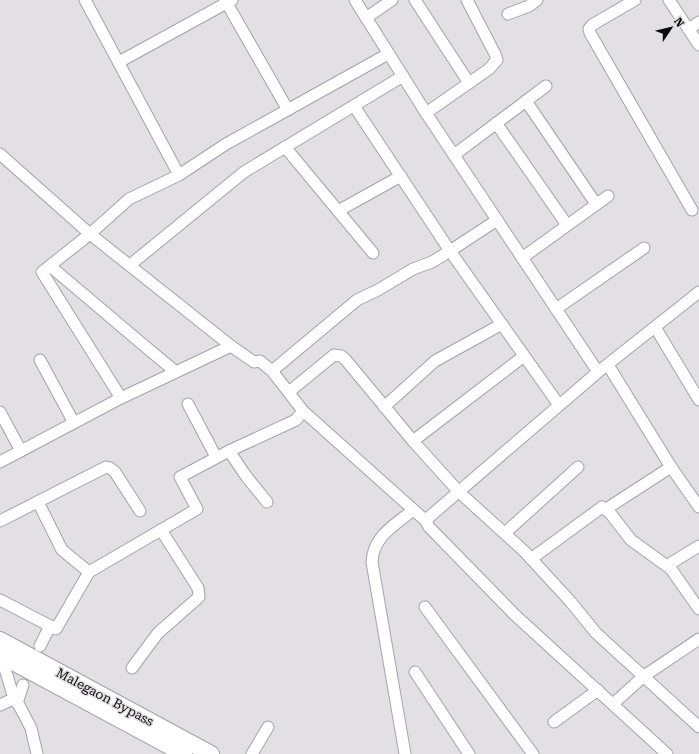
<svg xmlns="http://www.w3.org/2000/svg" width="699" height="754" viewBox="0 0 699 754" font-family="'Roboto Serif',serif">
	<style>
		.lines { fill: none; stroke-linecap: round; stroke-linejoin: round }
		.minor-casing { stroke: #a4a2a6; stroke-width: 13 }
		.highway-casing { stroke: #a4a2a6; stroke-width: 18 }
		.minor { stroke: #fff; stroke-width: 11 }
		.highway { stroke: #fff; stroke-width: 16 }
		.labels { text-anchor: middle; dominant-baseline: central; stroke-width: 3; stroke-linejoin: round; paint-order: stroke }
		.street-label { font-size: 13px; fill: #0d0c0d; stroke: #e2e0e5 }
	</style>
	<rect width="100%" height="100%" fill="#e2e0e5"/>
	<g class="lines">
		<g class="minor-casing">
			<g id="minor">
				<polyline points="85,0 179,175"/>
				<polyline points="225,0 288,110"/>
				<polyline points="355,0 426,113 598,372"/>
				<polyline points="415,0 469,83"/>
				<polyline points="635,0 592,25 589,29 590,33 692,210"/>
				<polyline points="669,0 699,45"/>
				<polyline points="508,14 529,6 537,0"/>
				<polyline points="366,18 392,0"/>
				<polyline points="689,29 699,22"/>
				<polyline points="119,62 232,0"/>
				<polyline points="526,101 596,204"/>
				<polyline points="354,106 450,251 559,405"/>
				<polyline points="426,113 489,69 497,60 495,54 467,0"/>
				<polyline points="496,123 567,225"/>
				<polyline points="285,147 373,253"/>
				<polyline points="0,154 90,234 129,199 179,175 226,144 388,54"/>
				<polyline points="454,155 546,86"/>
				<polyline points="338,211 401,176"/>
				<polyline points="522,258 608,196"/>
				<polyline points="130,265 244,172 403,76"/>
				<path d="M50,266c42,35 83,71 126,106"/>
				<polyline points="556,309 644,248"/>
				<polyline points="655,327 699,400"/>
				<polyline points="40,360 74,423"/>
				<polyline points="608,365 671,467 699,507"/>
				<polyline points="272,371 357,300 378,290 413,269 432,262 450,251 497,220"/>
				<polyline points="289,392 334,355 341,356 345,359 413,441 459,492 524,551 570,601 596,633 699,727"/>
				<polyline points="121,398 231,346"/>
				<polyline points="188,404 216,457"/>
				<polyline points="384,407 435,361 502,324"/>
				<polyline points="303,411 426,521"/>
				<polyline points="0,412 21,451"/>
				<polyline points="413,441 524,356"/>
				<polyline points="229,451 246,476 267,502"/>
				<polyline points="0,462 121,398 42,272 90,234 231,346 254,362 260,361 272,371 303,411 296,420 229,451 180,477 197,509 89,572 56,629 0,600"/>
				<polyline points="38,502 62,550 89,572"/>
				<polyline points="606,509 671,467"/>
				<polyline points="0,521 106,467 110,468 115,472 140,511"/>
				<polyline points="505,533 578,467"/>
				<polyline points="531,559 602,507 610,513 631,540 671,569 699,609"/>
				<polyline points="668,565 699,546"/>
				<polyline points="425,607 533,754"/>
				<polyline points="40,646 50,626"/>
				<polyline points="1,655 12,692 31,728 37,754"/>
				<polyline points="132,668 158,633 199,597 198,588 161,530"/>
				<polyline points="415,672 469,754"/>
				<polyline points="17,703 23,685"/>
				<polyline points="613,704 644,676 699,639"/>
				<polyline points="0,705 15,698"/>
				<polyline points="554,722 598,690"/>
				<polyline points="252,754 268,727"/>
				<path d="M405,754l-33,-192c1,-26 23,-37 41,-52"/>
				<polyline points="667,754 515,615 429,527 426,521 428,518 598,372 699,292"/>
			</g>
		</g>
		<g class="highway-casing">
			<g id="highway">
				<polyline points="0,640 211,754"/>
				<polyline points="0,655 184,754"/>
			</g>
		</g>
		<use href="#minor" class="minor"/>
		<use href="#highway" class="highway"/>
	</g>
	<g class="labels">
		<g class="street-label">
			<text transform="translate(105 697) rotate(28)">Malegaon Bypass</text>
		</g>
	</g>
	<g transform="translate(671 28) rotate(55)" stroke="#e2e0e5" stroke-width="3" paint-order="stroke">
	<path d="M0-3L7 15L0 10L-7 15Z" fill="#0d0c0d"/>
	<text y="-6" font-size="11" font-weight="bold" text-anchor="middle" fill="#0d0c0d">N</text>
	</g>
</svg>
